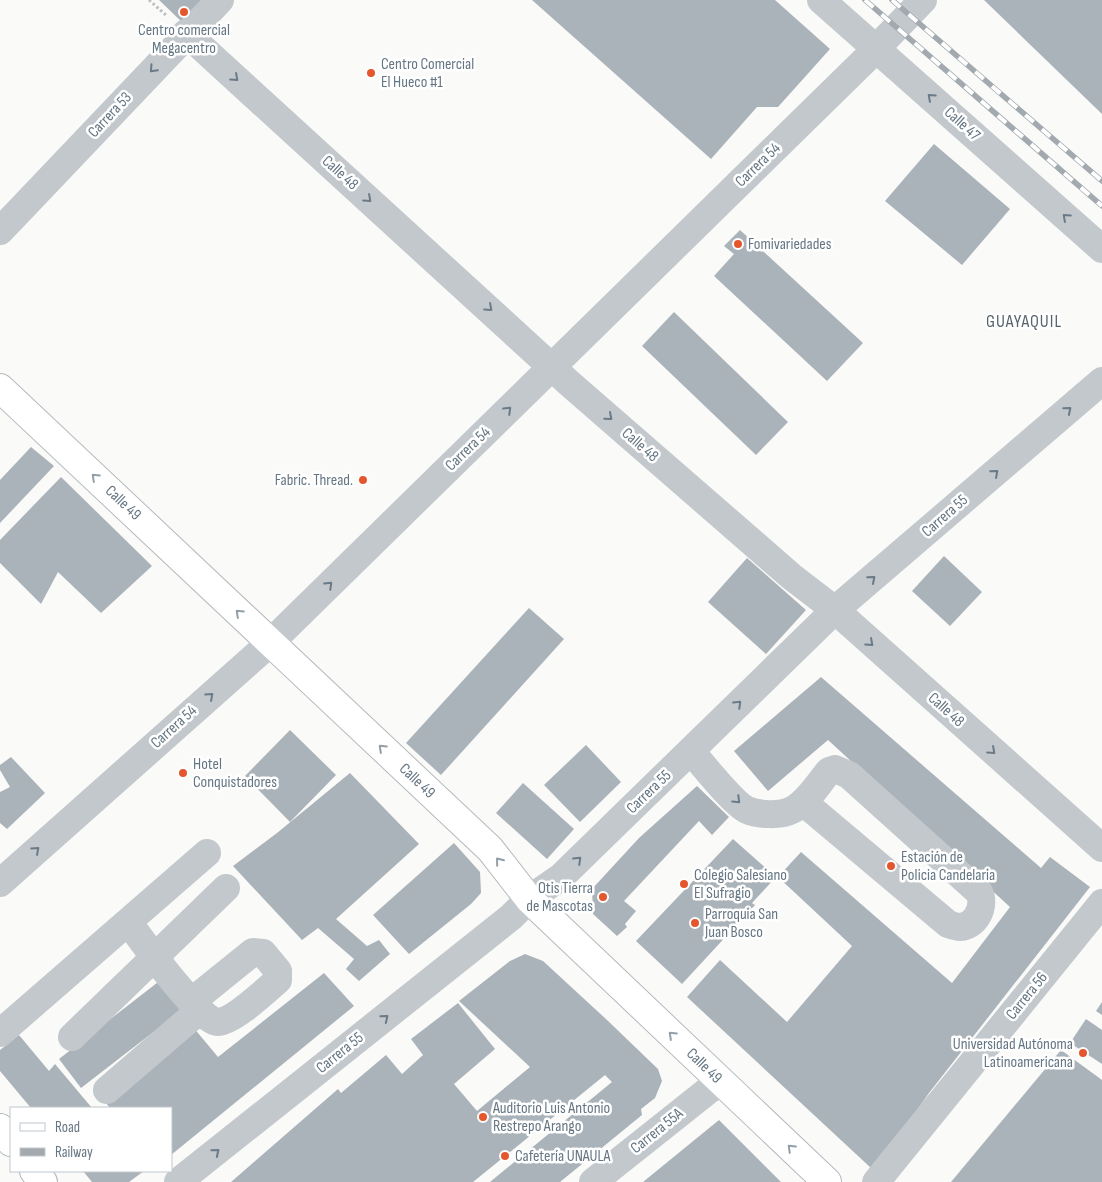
<svg xmlns="http://www.w3.org/2000/svg" width="1102" height="1182" viewBox="0 0 1102 1182" font-family="'Sofia Sans Condensed',sans-serif">
	<style>
		.building { fill: #aab3b9 }
		.lines { fill: none; stroke-linecap: round; stroke-linejoin: round }
		.major-casing { stroke: #b5babe; stroke-width: 30 }
		.path { stroke: #bbbfc2; stroke-width: 3; stroke-dasharray: 2.5 2.5; stroke-linecap: butt }
		.minor { stroke: #c3c8cc; stroke-width: 28 }
		.major { stroke: #fff; stroke-width: 28 }
		.rail-casing { stroke: #a2aab0; stroke-width: 5.5 }
		.rail { stroke: #fff; stroke-width: 4; stroke-dasharray: 11; stroke-linecap: butt }
		.oneway { stroke: #6a7a87 }
		.oneway2 { stroke: #939fa8 }
		.poi-dot { fill: #e4572e; stroke: #fff; stroke-width: 2 }
		.labels { text-anchor: middle; dominant-baseline: central; stroke-width: 5; stroke-linejoin: round; paint-order: stroke }
		.poi-label { font-size: 16px; fill: #657683; stroke: #fff; text-anchor: start }
		.street-label { font-size: 16px; fill: #657683; stroke: #fff }
		.neighbourhood-label { font-size: 18px; letter-spacing: 1px; fill: #57646e; stroke: #fff }
	</style>
	<rect width="100%" height="100%" fill="#fafaf8"/>
	<g class="building">
		<polygon points="159,0 208,0 184,24"/>
		<polygon points="532,0 775,0 830,49 778,107 757,107 711,159"/>
		<polygon points="984,0 1102,0 1102,114"/>
		<polygon points="934,144 1010,209 962,265 885,201"/>
		<polygon points="740,230 863,343 827,381 714,276 734,254 724,246"/>
		<polygon points="674,312 788,422 756,455 642,346"/>
		<polygon points="31,447 54,466 0,523 0,480"/>
		<polygon points="61,477 152,566 101,613 58,572 41,604 0,563 0,540"/>
		<polygon points="944,556 982,592 950,626 912,591"/>
		<polygon points="747,558 806,610 766,654 708,602"/>
		<polygon points="529,608 564,639 441,775 406,743"/>
		<polygon points="821,677 1041,868 1050,857 1090,887 929,1093 885,1156 871,1168 687,997 720,960 787,1022 852,946 778,877 801,852 952,983 1010,907 828,740 768,791 734,751"/>
		<polygon points="290,730 336,775 290,822 245,776"/>
		<polygon points="586,745 621,782 580,822 544,785"/>
		<polygon points="11,757 45,793 7,829 0,823 0,792 10,787 0,770 0,765"/>
		<polygon points="350,773 419,844 336,919 367,946 379,940 390,954 359,981 346,969 354,959 318,928 302,940 233,866 277,833"/>
		<polygon points="523,783 574,829 547,859 496,813"/>
		<polygon points="697,786 729,817 712,835 699,821 624,901 636,911 625,924 627,927 617,936 593,914 592,889 639,838"/>
		<polygon points="733,839 776,877 752,903 755,905 682,984 636,941"/>
		<polygon points="454,843 480,872 481,893 471,904 409,954 373,915"/>
		<polygon points="525,954 543,961 607,1020 658,1069 662,1081 655,1098 641,1109 642,1115 560,1182 490,1182 612,1082 605,1075 473,1182 231,1182 338,1089 341,1093 386,1055 402,1074 423,1055 411,1039 458,1003 495,1049 454,1084 477,1111 530,1067 459,1001 510,961"/>
		<polygon points="324,973 354,1006 171,1155 171,1108 110,1108 106,1103 193,1027 218,1057"/>
		<polygon points="162,979 187,1006 81,1088 59,1059"/>
		<polygon points="1102,1002 1102,1015 1096,1011"/>
		<polygon points="1086,1019 1102,1030 1102,1064 1070,1043"/>
		<polygon points="19,1035 49,1071 55,1064 92,1108 31,1108 0,1071 0,1050"/>
		<polygon points="1061,1050 1102,1080 1102,1182 951,1182"/>
		<polygon points="719,1120 781,1182 643,1182"/>
		<polygon points="83,1171 144,1171 129,1182 92,1182"/>
	</g>
	<g class="lines">
		<g class="major-casing">
			<g id="major">
				<polyline points="0,388 490,849 529,899 827,1182"/>
				<polyline points="0,1128 11,1142"/>
				<polyline points="34,1171 43,1182"/>
			</g>
		</g>
		<polyline class="path" points="149,0 167,16"/>
		<g class="minor">
			<polyline points="821,0 1102,249"/>
			<polyline points="186,33 569,383 792,577 835,610 1102,848"/>
			<polyline points="0,231 220,0"/>
			<path d="M691,751c10,12 43,53 56,59 11,5 34,6 45,0 15,-7 26,-26 37,-39l6,-2 14,6 130,117c7,14 -3,34 -19,35 -3,0 -9,-2 -12,-3l-145,-122"/>
			<polyline points="0,883 270,643 866,59 923,0"/>
			<path d="M129,923c11,15 73,101 89,99 16,-1 47,-31 60,-42v-9l-15,-18 -10,-1 -62,50"/>
			<polyline points="0,1033 207,853"/>
			<polyline points="72,1037 226,888"/>
			<polyline points="107,1090 200,1010"/>
			<polyline points="178,1182 511,917 529,899 561,877 835,610 1102,381"/>
			<polyline points="593,1182 720,1081"/>
			<polyline points="876,1182 1102,903"/>
		</g>
		<use href="#major" class="major"/>
		<g class="rail-casing">
			<g id="rail">
				<polyline points="865,0 1102,206"/>
				<polyline points="892,0 1102,181"/>
			</g>
		</g>
		<use href="#rail" class="rail"/>
	</g>
	<defs><path id="oneway-chevron" d="M-2-3.5L2.5 0L-2 3.5" fill="none" stroke-width="1.6" stroke-linecap="round" stroke-linejoin="round" transform="scale(1.25)"/></defs>
	<g class="oneway">
		<use href="#oneway-chevron" transform="translate(153 69) rotate(133)"/>
		<use href="#oneway-chevron" transform="translate(235 78) rotate(42)"/>
		<use href="#oneway-chevron" transform="translate(931 97) rotate(-138)"/>
		<use href="#oneway-chevron" transform="translate(368 199) rotate(42)"/>
		<use href="#oneway-chevron" transform="translate(1066 217) rotate(-138)"/>
		<use href="#oneway-chevron" transform="translate(489 308) rotate(42)"/>
		<use href="#oneway-chevron" transform="translate(508 410) rotate(-44)"/>
		<use href="#oneway-chevron" transform="translate(1068 410) rotate(-40)"/>
		<use href="#oneway-chevron" transform="translate(609 417) rotate(41)"/>
		<use href="#oneway-chevron" transform="translate(995 473) rotate(-41)"/>
		<use href="#oneway-chevron" transform="translate(872 579) rotate(-41)"/>
		<use href="#oneway-chevron" transform="translate(329 585) rotate(-44)"/>
		<use href="#oneway-chevron" transform="translate(870 643) rotate(42)"/>
		<use href="#oneway-chevron" transform="translate(210 696) rotate(-42)"/>
		<use href="#oneway-chevron" transform="translate(738 704) rotate(-44)"/>
		<use href="#oneway-chevron" transform="translate(992 751) rotate(42)"/>
		<use href="#oneway-chevron" transform="translate(737 800) rotate(44)"/>
		<use href="#oneway-chevron" transform="translate(36 850) rotate(-42)"/>
		<use href="#oneway-chevron" transform="translate(578 860) rotate(-44)"/>
		<use href="#oneway-chevron" transform="translate(385 1018) rotate(-39)"/>
		<use href="#oneway-chevron" transform="translate(216 1152) rotate(-39)"/>
	</g>
	<g class="oneway2">
		<use href="#oneway-chevron" transform="translate(95 477) rotate(-137)"/>
		<use href="#oneway-chevron" transform="translate(239 613) rotate(-137)"/>
		<use href="#oneway-chevron" transform="translate(382 748) rotate(-137)"/>
		<use href="#oneway-chevron" transform="translate(499 861) rotate(-129)"/>
		<use href="#oneway-chevron" transform="translate(672 1035) rotate(-137)"/>
		<use href="#oneway-chevron" transform="translate(791 1148) rotate(-136)"/>
	</g>
	<g class="poi-dot">
		<circle cx="184" cy="12" r="5"/>
		<circle cx="371" cy="73" r="5"/>
		<circle cx="738" cy="244" r="5"/>
		<circle cx="363" cy="480" r="5"/>
		<circle cx="183" cy="773" r="5"/>
		<circle cx="891" cy="866" r="5"/>
		<circle cx="684" cy="884" r="5"/>
		<circle cx="603" cy="897" r="5"/>
		<circle cx="695" cy="923" r="5"/>
		<circle cx="1083" cy="1053" r="5"/>
		<circle cx="483" cy="1117" r="5"/>
		<circle cx="505" cy="1156" r="5"/>
	</g>
	<g class="labels">
		<g class="poi-label">
			<text x="184" y="30" text-anchor="middle">Centro comercial<tspan x="184" dy="18">Megacentro</tspan></text>
			<text x="381" y="64">Centro Comercial<tspan x="381" dy="18">El Hueco #1</tspan></text>
			<text x="748" y="244">Fomivariedades</text>
			<text x="353" y="480" text-anchor="end">Fabric. Thread.</text>
			<text x="193" y="764">Hotel<tspan x="193" dy="18">Conquistadores</tspan></text>
			<text x="901" y="857">Estación de<tspan x="901" dy="18">Policia Candelaria</tspan></text>
			<text x="694" y="875">Colegio Salesiano<tspan x="694" dy="18">El Sufragio</tspan></text>
			<text x="593" y="888" text-anchor="end">Otis Tierra<tspan x="593" dy="18">de Mascotas</tspan></text>
			<text x="705" y="914">Parroquia San<tspan x="705" dy="18">Juan Bosco</tspan></text>
			<text x="1073" y="1044" text-anchor="end">Universidad Autónoma<tspan x="1073" dy="18">Latinoamericana</tspan></text>
			<text x="493" y="1108">Auditorio Luis Antonio<tspan x="493" dy="18">Restrepo Arango</tspan></text>
			<text x="515" y="1156">Cafetería UNAULA</text>
		</g>
		<g class="street-label">
			<text transform="translate(110 115) rotate(-47)">Carrera 53</text>
			<text transform="translate(962 124) rotate(42)">Calle 47</text>
			<text transform="translate(758 165) rotate(-44)">Carrera 54</text>
			<text transform="translate(340 173) rotate(42)">Calle 48</text>
			<text transform="translate(640 445) rotate(41)">Calle 48</text>
			<text transform="translate(468 449) rotate(-44)">Carrera 54</text>
			<text transform="translate(123 503) rotate(43)">Calle 49</text>
			<text transform="translate(945 516) rotate(-41)">Carrera 55</text>
			<text transform="translate(946 710) rotate(42)">Calle 48</text>
			<text transform="translate(174 727) rotate(-42)">Carrera 54</text>
			<text transform="translate(417 781) rotate(43)">Calle 49</text>
			<text transform="translate(649 792) rotate(-44)">Carrera 55</text>
			<text transform="translate(1027 996) rotate(-51)">Carrera 56</text>
			<text transform="translate(340 1053) rotate(-39)">Carrera 55</text>
			<text transform="translate(704 1066) rotate(44)">Calle 49</text>
			<text transform="translate(657 1131) rotate(-39)">Carrera 55A</text>
		</g>
		<g class="neighbourhood-label">
			<text x="1024" y="321">GUAYAQUIL</text>
		</g>
	</g>
	<rect x="10" y="1107" width="162" height="65" fill="#ffffff" stroke="#c1c8cd"/>
	<rect x="20" y="1123" width="25" height="8" fill="#ffffff" stroke="#c1c8cd"/>
	<text x="55" y="1132" font-size="15" fill="#657683">Road</text>
	<rect x="20" y="1148" width="25" height="8" fill="#a2aab0" stroke="#c1c8cd"/>
	<text x="55" y="1157" font-size="15" fill="#657683">Railway</text>
</svg>
